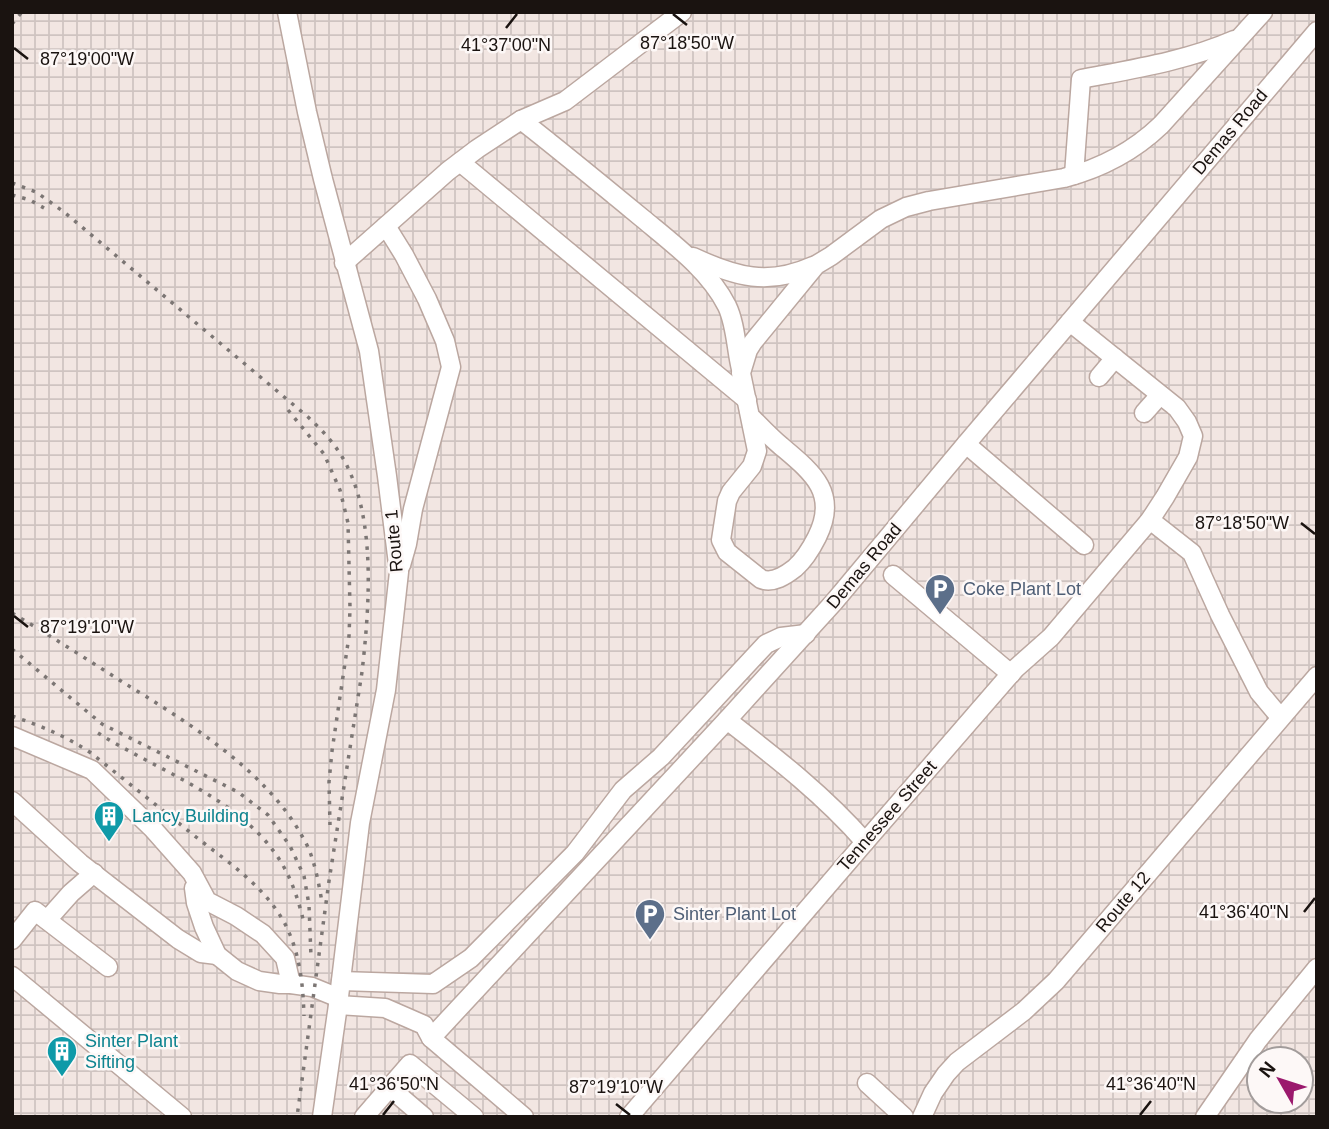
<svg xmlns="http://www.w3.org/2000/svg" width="1329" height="1129" viewBox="0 0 1329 1129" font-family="Helvetica,sans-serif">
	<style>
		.industrial { fill: url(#industrial-grid); fill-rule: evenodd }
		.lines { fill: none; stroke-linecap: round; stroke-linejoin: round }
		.minor-casing { stroke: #bba7a0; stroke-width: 21 }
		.minor { stroke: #fff; stroke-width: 18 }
		.rail { stroke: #7c7674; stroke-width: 3.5; stroke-dasharray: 3.5 7; stroke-linecap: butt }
		.ticks { fill: none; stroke: #1a1310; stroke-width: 2.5 }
		.labels { text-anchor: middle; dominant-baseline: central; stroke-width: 5; stroke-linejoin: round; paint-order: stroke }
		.street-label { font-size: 18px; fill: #1a1310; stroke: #fdf8f7 }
		.service-label { font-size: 18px; fill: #4e5e75; stroke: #fdf8f7; text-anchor: start }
		.culture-label { font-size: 18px; fill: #0d838f; stroke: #fdf8f7; text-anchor: start }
		.ticks-label { font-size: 18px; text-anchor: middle; fill: #1a1310; stroke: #fdf8f7; stroke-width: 5; stroke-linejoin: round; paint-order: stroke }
	</style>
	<defs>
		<pattern id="industrial-grid" width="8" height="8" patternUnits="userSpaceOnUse" patternTransform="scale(1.75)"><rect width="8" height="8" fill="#f2e6e2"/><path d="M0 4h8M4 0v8" fill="none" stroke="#cfc4c1"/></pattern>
	</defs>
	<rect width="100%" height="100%" fill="#fdf8f7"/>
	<path class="industrial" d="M12,12h1305v1105h-1305zM1259,1059h42v42h-42z"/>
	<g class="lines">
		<g class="minor-casing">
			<g id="minor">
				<polyline points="287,12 307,112 323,179 369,351 387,476 399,572 386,690 360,823 338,1005 322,1117"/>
				<path d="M521,120c41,32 81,65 121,98 30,25 67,52 85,88 9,19 9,43 14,63"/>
				<polyline points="460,162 747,400"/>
				<path d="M1074,175l7,-96c52,-10 105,-18 153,-39"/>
				<polyline points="386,226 404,255 427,299 445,341 451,367 413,509 407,544 401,565"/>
				<path d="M693,257c43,20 75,29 120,9"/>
				<polyline points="344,263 448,171 477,149 521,120 565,101 682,12"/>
				<polyline points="1099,377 1115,358"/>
				<polyline points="1144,413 1160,395"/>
				<path d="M750,416c10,10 20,21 31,30 31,26 58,47 36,91 -5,10 -13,23 -22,31 -9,7 -22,16 -34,11l-34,-27 -6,-12 6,-39 4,-9 21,-26 5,-15 -16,-78 7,-23 5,-8 63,-77 15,-9 50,-37 25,-12 23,-6 135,-23c38,-10 69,-26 97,-53l102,-113"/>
				<polyline points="966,444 1084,545"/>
				<polyline points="1150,520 1192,553 1220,615 1259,692 1280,717"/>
				<polyline points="893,575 1011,674"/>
				<path d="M727,720c49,38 97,75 138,122"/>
				<polyline points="12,736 92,770 153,829 192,873 207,901 236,916 263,934 285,958 291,984 312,987 339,998"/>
				<polyline points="12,801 80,863 178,939 201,953 217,955"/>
				<polyline points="194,888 196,903 204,927 217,955 237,971 259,981 280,984 291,984"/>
				<polyline points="47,920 71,893 94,873"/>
				<polyline points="12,940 35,911 108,967"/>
				<polyline points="12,976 182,1117"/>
				<polyline points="341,981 433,984 471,958 575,853 623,790 661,757 766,644 781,637 806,634"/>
				<polyline points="338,1005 385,1008 424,1025 431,1038"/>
				<polyline points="867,1083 904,1117"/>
				<polyline points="390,1088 424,1117"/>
				<polyline points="364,1117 410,1064 474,1117"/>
				<polyline points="524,1117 431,1038 727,720 834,602 966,444 1317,31"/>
				<polyline points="629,1117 865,842 1015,669 1051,637 1150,520 1165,497 1188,457 1193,436 1187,422 1177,408 1070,322"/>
				<polyline points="922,1117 933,1093 946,1074 957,1062 1024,1011 1056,981 1317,676"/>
				<polyline points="1205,1117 1258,1040 1317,968"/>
			</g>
		</g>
		<use href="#minor" class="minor"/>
		<g class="rail">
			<polyline points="12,24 22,12"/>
			<path d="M12,183l24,9 28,20 244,205c16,15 31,31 40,51 28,58 21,142 14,204l-33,209 -32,236"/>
			<polyline points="12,195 30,200 44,208"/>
			<polyline points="288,410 324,454 340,490 348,523 350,608 349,636 332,751 329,782 330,825"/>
			<path d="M12,613c37,22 73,45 109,68 63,39 144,88 181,155 12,19 16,44 20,66"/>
			<polyline points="12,649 102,724 238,792 268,815 290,846 304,876 309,905 311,957"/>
			<path d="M12,716c29,10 54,20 79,37 35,28 70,56 105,84 32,25 68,49 88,85 16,30 19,62 20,94"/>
			<path d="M98,733c63,40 154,69 189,140 7,14 12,30 16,46"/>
		</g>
	</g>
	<path class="ticks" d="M673,14l14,11M506,28l11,-14M14,48l14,11M1301,523l14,11M14,616l14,11M1304,912l11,-14M616,1104l14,11M383,1115l11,-14M1140,1115l11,-14"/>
	<defs>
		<g id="parking-pin" transform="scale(1.575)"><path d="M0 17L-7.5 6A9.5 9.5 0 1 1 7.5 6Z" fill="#5c6f8a" stroke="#fdf8f7"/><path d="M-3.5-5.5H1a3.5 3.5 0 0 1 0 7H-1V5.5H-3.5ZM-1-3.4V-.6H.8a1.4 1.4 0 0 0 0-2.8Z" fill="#fff"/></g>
		<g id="building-pin" transform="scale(1.575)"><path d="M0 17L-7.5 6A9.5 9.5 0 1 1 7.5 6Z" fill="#0f9aa8" stroke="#fdf8f7"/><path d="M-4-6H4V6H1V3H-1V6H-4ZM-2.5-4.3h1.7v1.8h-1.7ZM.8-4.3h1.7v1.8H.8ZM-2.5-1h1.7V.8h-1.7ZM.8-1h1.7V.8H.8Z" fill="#fff"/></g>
	</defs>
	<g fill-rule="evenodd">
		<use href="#parking-pin" x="940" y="589"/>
		<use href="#building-pin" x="109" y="816"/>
		<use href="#parking-pin" x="650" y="914"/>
		<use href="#building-pin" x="62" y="1051"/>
	</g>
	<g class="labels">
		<g class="street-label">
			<text transform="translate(1230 132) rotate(-50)">Demas Road</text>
			<text transform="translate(394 541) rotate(-95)">Route 1</text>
			<text transform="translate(864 566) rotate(-50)">Demas Road</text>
			<text transform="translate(887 816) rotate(-49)">Tennessee Street</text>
			<text transform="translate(1123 902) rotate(-50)">Route 12</text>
		</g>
		<g class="service-label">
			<text x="963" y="589">Coke Plant Lot</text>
			<text x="673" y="914">Sinter Plant Lot</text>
		</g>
		<g class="culture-label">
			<text x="132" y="816">Lancy Building</text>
			<text x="85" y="1041">Sinter Plant<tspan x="85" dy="21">Sifting</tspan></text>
		</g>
	</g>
	<g class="ticks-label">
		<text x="687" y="49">87°18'50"W</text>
		<text x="506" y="51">41°37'00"N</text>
		<text x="87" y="65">87°19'00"W</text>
		<text x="1242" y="529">87°18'50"W</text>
		<text x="87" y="633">87°19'10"W</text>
		<text x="1244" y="918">41°36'40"N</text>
		<text x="394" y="1090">41°36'50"N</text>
		<text x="1151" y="1090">41°36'40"N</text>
		<text x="616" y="1093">87°19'10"W</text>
	</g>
	<rect width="1329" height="1129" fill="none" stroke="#1a1310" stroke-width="28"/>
	<g transform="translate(1280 1080) rotate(309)"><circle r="33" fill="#fdf8f7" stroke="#a29c9b" stroke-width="2"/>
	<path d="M0-5L12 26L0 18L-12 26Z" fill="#9b196d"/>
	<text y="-10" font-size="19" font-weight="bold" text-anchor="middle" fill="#1a1310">N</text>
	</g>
</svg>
